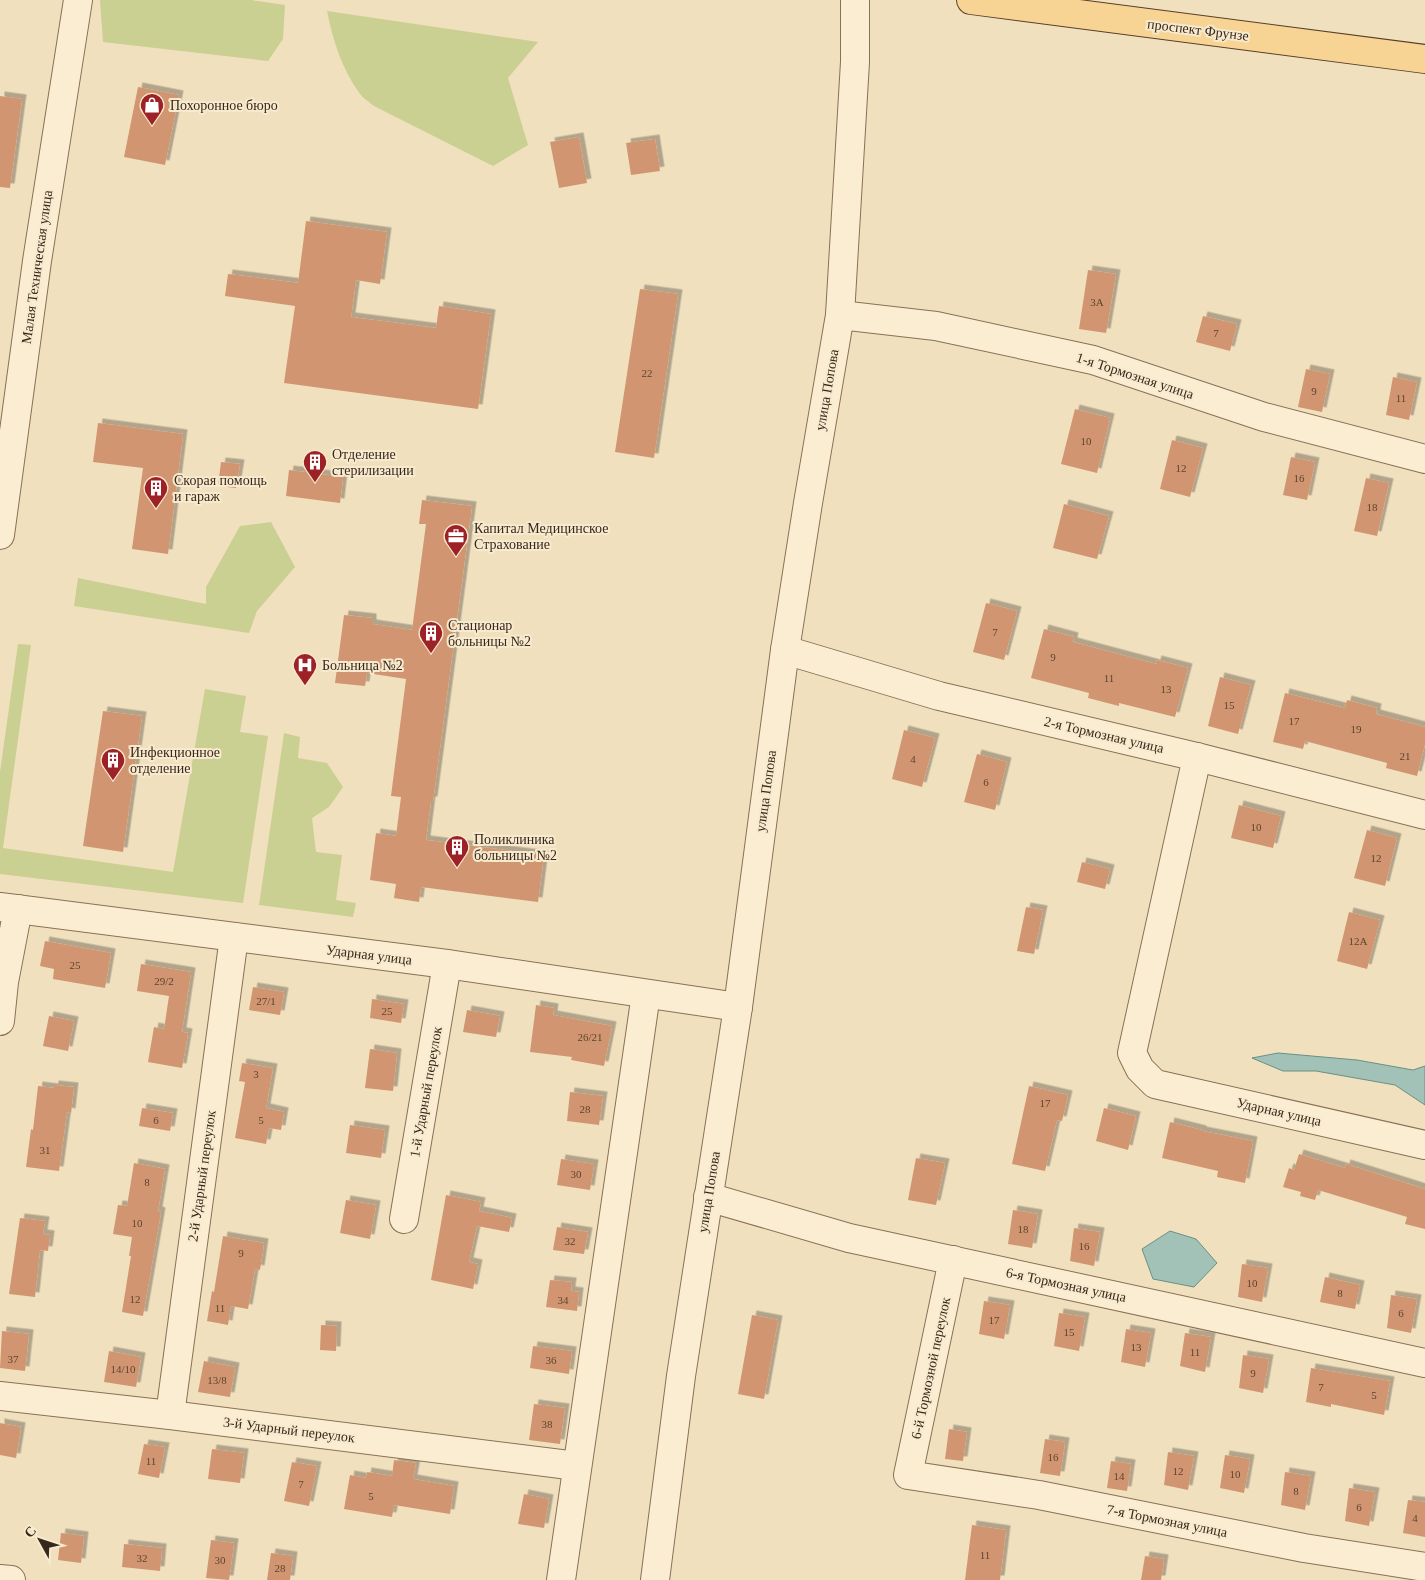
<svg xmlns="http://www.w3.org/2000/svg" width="1425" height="1580" viewBox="0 0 1425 1580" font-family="'Times New Roman',serif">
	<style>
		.green { fill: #cacf92 }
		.water { fill: #a2c2b7; stroke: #699085 }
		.building { fill: #d19671; filter: url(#shadow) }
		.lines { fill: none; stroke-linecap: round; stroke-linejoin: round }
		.minor-casing { stroke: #8a7056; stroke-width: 30 }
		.major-casing { stroke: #573e2a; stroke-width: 30 }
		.minor { stroke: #fbedd2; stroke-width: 28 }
		.major { stroke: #f7d493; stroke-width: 28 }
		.labels { text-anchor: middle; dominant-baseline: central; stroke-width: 4; stroke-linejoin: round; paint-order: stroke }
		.number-label { font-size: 11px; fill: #5e4430 }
		.street-label { font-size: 14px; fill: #38281b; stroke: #f7eace }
		.poi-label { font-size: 14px; fill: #38281b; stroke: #f7eace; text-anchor: start }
	</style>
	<defs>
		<filter id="shadow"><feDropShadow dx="4.5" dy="-4.5" stdDeviation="0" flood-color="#0004"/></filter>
	</defs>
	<rect width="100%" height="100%" fill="#f1e0be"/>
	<g class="green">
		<polygon points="100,0 251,0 285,5 283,39 268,61 103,42"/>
		<path d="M327,11l211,31 -30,36 20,67 -35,21 -119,-60c-5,-4 -11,-8 -14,-12 -18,-25 -27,-53 -33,-83z"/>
		<polygon points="271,522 295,567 257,611 249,633 74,606 78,578 206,604 206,587 240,526"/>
		<polygon points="18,644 31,645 3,848 173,872 205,689 246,696 240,732 268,736 243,903 0,874 0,772"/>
		<polygon points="284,733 300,737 298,758 327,763 343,787 329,807 312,818 316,852 342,855 336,900 356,903 353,917 259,905"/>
	</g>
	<g class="water">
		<polygon points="1278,1053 1357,1060 1413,1070 1425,1066 1425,1105 1395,1085 1316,1071 1283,1071 1252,1058"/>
		<polygon points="1170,1231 1196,1239 1217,1263 1194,1287 1153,1279 1142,1249"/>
	</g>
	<g class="building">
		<polygon points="138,87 179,95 165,165 124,157"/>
		<polygon points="0,96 22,99 10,188 0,187"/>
		<polygon points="579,137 587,183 559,188 550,142"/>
		<polygon points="655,139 660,171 631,175 626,143"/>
		<polygon points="306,221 387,232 380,284 356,280 351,317 436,328 439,306 491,314 478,409 284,383 295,306 225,296 228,274 298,283"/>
		<polygon points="1088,270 1116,274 1106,333 1079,329"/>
		<polygon points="640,289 678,294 654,458 615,452"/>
		<polygon points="1203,316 1237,324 1230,351 1196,342"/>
		<polygon points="1306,369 1330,374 1322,412 1298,407"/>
		<polygon points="1393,377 1417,382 1409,420 1386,415"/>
		<polygon points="1075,409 1110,418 1097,473 1061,464"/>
		<polygon points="98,423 183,434 168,554 132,549 143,468 93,462"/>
		<polygon points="1172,440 1203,448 1190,497 1160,489"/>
		<polygon points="1291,457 1315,462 1307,500 1283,495"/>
		<polygon points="221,462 240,464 236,488 218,486"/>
		<polygon points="289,470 343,477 340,503 286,496"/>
		<polygon points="1366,478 1389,483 1377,536 1354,531"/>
		<polygon points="422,500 472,506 433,801 431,801 426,840 544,855 538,902 421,887 419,902 394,898 396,884 370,880 376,833 396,836 401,797 391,796 406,679 367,673 365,686 335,683 344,615 372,618 372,624 412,630 426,524 419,524"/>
		<polygon points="1064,504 1109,516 1097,559 1053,548"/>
		<polygon points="986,603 1017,611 1004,660 973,652"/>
		<polygon points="1044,629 1074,637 1073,642 1156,664 1157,660 1188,668 1175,717 1119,703 1119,706 1088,698 1089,693 1031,678"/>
		<polygon points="1220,677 1251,685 1238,734 1208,726"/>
		<polygon points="1285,693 1345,708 1347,700 1377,708 1376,714 1425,727 1425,744 1417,776 1386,768 1387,763 1305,741 1303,749 1273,742"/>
		<polygon points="103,711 142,716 123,852 83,846"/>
		<polygon points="904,730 935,738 922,787 892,779"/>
		<polygon points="977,754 1007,762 995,810 964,802"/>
		<polygon points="1239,805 1281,816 1273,848 1231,838"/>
		<polygon points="1367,830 1397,838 1385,886 1354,878"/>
		<polygon points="1082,862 1110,869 1105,889 1077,882"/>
		<polygon points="1026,907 1043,910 1034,954 1017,951"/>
		<polygon points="1349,912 1380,920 1367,969 1337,961"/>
		<polygon points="45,941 111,953 105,988 53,979 54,969 40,966"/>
		<polygon points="141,964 191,972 182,1032 188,1033 182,1068 148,1062 154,1027 164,1029 169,996 137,991"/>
		<polygon points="253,987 284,992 280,1015 249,1010"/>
		<polygon points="372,999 404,1004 401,1023 370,1018"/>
		<polygon points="536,1005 554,1008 553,1015 612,1026 604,1066 571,1060 572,1057 530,1052"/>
		<polygon points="467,1010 500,1016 496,1037 463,1032"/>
		<polygon points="49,1016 74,1021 68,1051 43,1046"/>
		<polygon points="370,1049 397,1053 393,1091 365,1088"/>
		<polygon points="242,1063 273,1068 266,1108 284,1112 281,1130 269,1128 266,1144 235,1138 245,1082 239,1081"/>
		<polygon points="54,1085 74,1087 71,1113 67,1112 59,1171 26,1167 31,1129 33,1130 38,1086 54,1088"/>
		<polygon points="1029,1086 1068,1095 1062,1121 1057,1120 1045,1171 1012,1164"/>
		<polygon points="570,1092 603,1096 599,1125 567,1121"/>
		<polygon points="142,1108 173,1113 170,1131 139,1126"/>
		<polygon points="1104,1108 1136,1116 1128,1150 1096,1141"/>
		<polygon points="1170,1122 1202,1130 1202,1131 1253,1141 1245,1183 1217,1177 1218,1171 1162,1158"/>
		<polygon points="350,1125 385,1130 381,1158 346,1153"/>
		<polygon points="1299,1154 1345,1168 1346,1164 1425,1189 1425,1229 1405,1224 1407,1217 1318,1190 1315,1200 1300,1196 1301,1192 1283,1187 1289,1168 1294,1170"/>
		<polygon points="916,1158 945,1163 936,1205 908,1200"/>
		<polygon points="561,1159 594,1164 590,1190 557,1185"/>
		<polygon points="134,1163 165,1169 158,1211 161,1212 143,1316 122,1312 131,1256 129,1256 132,1237 113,1234 118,1205 127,1206"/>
		<polygon points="446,1195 481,1202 479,1211 512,1218 509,1232 477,1226 469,1262 478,1264 473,1289 431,1280"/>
		<polygon points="346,1200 376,1205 370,1239 340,1233"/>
		<polygon points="1013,1210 1038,1214 1032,1248 1008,1244"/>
		<polygon points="20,1218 45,1221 43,1234 50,1235 48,1251 40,1250 35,1297 9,1294"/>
		<polygon points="557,1227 588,1232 584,1254 553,1250"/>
		<polygon points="1074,1228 1100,1232 1094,1266 1070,1261"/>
		<polygon points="223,1236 264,1243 260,1270 255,1269 248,1309 231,1306 228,1325 207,1321 212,1291 214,1292"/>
		<polygon points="1242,1264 1268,1268 1262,1302 1238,1297"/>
		<polygon points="1325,1277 1360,1285 1355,1309 1320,1302"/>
		<polygon points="550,1280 572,1282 571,1291 579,1292 577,1311 546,1307"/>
		<polygon points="1391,1295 1417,1299 1411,1333 1387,1328"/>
		<polygon points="984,1301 1010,1305 1004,1339 979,1334"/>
		<polygon points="1059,1313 1085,1317 1079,1351 1054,1346"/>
		<polygon points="752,1315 778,1320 764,1399 738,1394"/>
		<polygon points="321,1325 337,1326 336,1351 320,1350"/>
		<polygon points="1126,1329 1151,1333 1145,1367 1121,1362"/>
		<polygon points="2,1331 29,1334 25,1371 0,1368"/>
		<polygon points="1185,1333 1211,1337 1205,1372 1180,1366"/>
		<polygon points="533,1346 572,1351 569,1374 530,1368"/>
		<polygon points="109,1351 141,1357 136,1387 104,1382"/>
		<polygon points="1243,1355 1269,1359 1263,1393 1239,1388"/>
		<polygon points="204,1361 235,1367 230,1397 198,1392"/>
		<polygon points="1311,1368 1390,1381 1384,1415 1331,1404 1331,1407 1306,1402"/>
		<polygon points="534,1404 565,1408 560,1444 529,1440"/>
		<polygon points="0,1423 21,1427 16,1458 0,1455"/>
		<polygon points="949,1429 967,1432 963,1461 945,1459"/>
		<polygon points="1045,1439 1065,1442 1060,1476 1040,1473"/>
		<polygon points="144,1444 165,1447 159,1478 138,1474"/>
		<polygon points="212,1449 244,1453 240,1483 208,1479"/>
		<polygon points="1168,1452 1194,1456 1188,1490 1164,1485"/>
		<polygon points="1225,1455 1250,1459 1244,1493 1220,1488"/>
		<polygon points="394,1460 416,1463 413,1479 454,1486 450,1514 394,1505 392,1517 344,1509 350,1475 366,1478 367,1472 392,1476"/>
		<polygon points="1111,1461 1131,1464 1127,1491 1107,1488"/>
		<polygon points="292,1462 317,1466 309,1506 284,1501"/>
		<polygon points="1285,1472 1311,1476 1305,1510 1281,1505"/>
		<polygon points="1349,1488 1375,1492 1369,1526 1345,1521"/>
		<polygon points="524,1494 549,1499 544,1528 518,1524"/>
		<polygon points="1408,1500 1425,1502 1425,1537 1403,1533"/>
		<polygon points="972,1525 1006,1530 1000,1580 965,1580"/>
		<polygon points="61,1533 84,1536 81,1563 58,1560"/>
		<polygon points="211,1540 234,1543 229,1580 206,1578"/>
		<polygon points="124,1544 162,1548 160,1571 122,1567"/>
		<polygon points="271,1553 293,1556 290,1580 267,1580"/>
		<polygon points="1145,1556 1164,1559 1161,1580 1141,1580"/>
	</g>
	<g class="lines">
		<g class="minor-casing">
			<g id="minor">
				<polyline points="840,315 936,326 1093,360 1264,417 1425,459"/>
				<polyline points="0,535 37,261 78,0"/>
				<polyline points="785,650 939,696 1197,757 1425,815"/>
				<polyline points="1197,757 1132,1053 1140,1069 1155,1084 1425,1145"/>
				<polyline points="0,907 447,964 738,1007"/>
				<polyline points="0,1021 4,982 18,909"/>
				<polyline points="708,1197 849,1238 1425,1363"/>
				<polyline points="404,1219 447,964"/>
				<polyline points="953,1260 908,1475 1039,1495 1304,1548 1425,1567"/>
				<polyline points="0,1396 170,1415 577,1466"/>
				<polyline points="170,1415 234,937"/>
				<polyline points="0,1579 11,1580"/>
				<polyline points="561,1580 646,994"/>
				<polyline points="655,1580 681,1376 738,1007 785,650 808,503 840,315 855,62 855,0"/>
			</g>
		</g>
		<g class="major-casing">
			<polyline id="major" points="971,0 1425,59"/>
		</g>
		<use href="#minor" class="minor"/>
		<use href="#major" class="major"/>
	</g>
	<defs>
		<g id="shop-pin" transform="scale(1.25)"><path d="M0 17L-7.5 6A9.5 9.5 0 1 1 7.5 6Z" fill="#9d2227" stroke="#f7eace"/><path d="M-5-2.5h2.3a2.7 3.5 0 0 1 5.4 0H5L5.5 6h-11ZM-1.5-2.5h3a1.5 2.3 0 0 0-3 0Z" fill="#fff"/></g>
		<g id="building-pin" transform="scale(1.25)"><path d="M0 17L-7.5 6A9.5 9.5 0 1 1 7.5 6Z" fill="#9d2227" stroke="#f7eace"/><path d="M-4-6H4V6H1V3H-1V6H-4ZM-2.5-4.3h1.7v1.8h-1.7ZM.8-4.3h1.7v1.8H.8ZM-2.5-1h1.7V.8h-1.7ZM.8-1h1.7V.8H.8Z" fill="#fff"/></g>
		<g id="office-pin" transform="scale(1.25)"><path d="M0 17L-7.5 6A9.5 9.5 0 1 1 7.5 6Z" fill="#9d2227" stroke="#f7eace"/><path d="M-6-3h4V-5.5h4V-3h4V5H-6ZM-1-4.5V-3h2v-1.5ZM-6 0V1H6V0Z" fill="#fff"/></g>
		<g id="hospital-pin" transform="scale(1.25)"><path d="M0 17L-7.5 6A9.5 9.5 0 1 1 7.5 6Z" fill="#9d2227" stroke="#f7eace"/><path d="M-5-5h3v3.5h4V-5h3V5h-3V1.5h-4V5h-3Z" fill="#fff"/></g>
	</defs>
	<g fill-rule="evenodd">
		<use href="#shop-pin" x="152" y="105"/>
		<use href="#building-pin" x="315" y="462"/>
		<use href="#building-pin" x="156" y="488"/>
		<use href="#office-pin" x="456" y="536"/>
		<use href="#building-pin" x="431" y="633"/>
		<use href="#hospital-pin" x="305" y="665"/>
		<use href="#building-pin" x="113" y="760"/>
		<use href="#building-pin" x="457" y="847"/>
	</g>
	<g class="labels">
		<g class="number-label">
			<text x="1097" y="302">3А</text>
			<text x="1216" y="333">7</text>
			<text x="647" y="373">22</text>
			<text x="1314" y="391">9</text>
			<text x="1401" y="398">11</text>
			<text x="1086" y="441">10</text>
			<text x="1181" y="468">12</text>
			<text x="1299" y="478">16</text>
			<text x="1372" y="507">18</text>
			<text x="995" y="632">7</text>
			<text x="1053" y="657">9</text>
			<text x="1109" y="678">11</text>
			<text x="1166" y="689">13</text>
			<text x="1229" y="705">15</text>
			<text x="1294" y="721">17</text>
			<text x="1356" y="729">19</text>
			<text x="1405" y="756">21</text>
			<text x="913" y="759">4</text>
			<text x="986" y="782">6</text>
			<text x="1256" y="827">10</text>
			<text x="1376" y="858">12</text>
			<text x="1358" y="941">12А</text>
			<text x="75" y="965">25</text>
			<text x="164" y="981">29/2</text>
			<text x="266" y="1001">27/1</text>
			<text x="387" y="1011">25</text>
			<text x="590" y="1037">26/21</text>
			<text x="256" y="1074">3</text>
			<text x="1045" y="1103">17</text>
			<text x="585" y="1109">28</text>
			<text x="156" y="1120">6</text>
			<text x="261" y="1120">5</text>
			<text x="45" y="1150">31</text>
			<text x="576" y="1174">30</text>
			<text x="147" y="1182">8</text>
			<text x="137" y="1223">10</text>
			<text x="1023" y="1229">18</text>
			<text x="570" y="1241">32</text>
			<text x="1084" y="1246">16</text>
			<text x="241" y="1253">9</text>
			<text x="1252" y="1283">10</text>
			<text x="1340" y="1293">8</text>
			<text x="135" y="1299">12</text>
			<text x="563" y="1300">34</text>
			<text x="220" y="1308">11</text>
			<text x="1401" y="1313">6</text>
			<text x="994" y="1320">17</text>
			<text x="1069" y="1332">15</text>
			<text x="1136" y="1347">13</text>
			<text x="1195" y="1352">11</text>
			<text x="13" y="1359">37</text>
			<text x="551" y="1360">36</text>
			<text x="123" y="1369">14/10</text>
			<text x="1253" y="1373">9</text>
			<text x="217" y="1380">13/8</text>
			<text x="1321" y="1387">7</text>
			<text x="1374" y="1395">5</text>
			<text x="547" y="1424">38</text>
			<text x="1053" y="1457">16</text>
			<text x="151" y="1461">11</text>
			<text x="1178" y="1471">12</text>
			<text x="1235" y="1474">10</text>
			<text x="1119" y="1476">14</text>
			<text x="301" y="1484">7</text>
			<text x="1296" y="1491">8</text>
			<text x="371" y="1496">5</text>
			<text x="1359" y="1507">6</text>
			<text x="1415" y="1518">4</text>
			<text x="985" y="1555">11</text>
			<text x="142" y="1558">32</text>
			<text x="220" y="1560">30</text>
			<text x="280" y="1568">28</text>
		</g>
		<g class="street-label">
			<text transform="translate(1198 30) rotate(7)">проспект Фрунзе</text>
			<text transform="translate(37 267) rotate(-82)">Малая Техническая улица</text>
			<text transform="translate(1135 376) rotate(18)">1-я Тормозная улица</text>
			<text transform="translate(827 390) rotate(-80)">улица Попова</text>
			<text transform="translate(1104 735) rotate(13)">2-я Тормозная улица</text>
			<text transform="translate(766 791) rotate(-82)">улица Попова</text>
			<text transform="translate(369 955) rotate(7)">Ударная улица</text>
			<text transform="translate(426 1092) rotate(-80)">1-й Ударный переулок</text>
			<text transform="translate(1279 1112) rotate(13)">Ударная улица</text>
			<text transform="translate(202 1176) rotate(-82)">2-й Ударный переулок</text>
			<text transform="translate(709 1192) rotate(-81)">улица Попова</text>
			<text transform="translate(1066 1285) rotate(12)">6-я Тормозная улица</text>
			<text transform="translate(931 1368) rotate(-78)">6-й Тормозной переулок</text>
			<text transform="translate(289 1430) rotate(7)">3-й Ударный переулок</text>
			<text transform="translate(1167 1521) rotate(11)">7-я Тормозная улица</text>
		</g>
		<g class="poi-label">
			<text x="170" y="105">Похоронное бюро</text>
			<text x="332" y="454">Отделение<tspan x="332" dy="16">стерилизации</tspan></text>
			<text x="174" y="480">Скорая помощь<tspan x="174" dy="16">и гараж</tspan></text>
			<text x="474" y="528">Капитал Медицинское<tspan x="474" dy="16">Страхование</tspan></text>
			<text x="448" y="625">Стационар<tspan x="448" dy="16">больницы №2</tspan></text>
			<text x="322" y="665">Больница №2</text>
			<text x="130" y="752">Инфекционное<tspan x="130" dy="16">отделение</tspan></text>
			<text x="474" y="839">Поликлиника<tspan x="474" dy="16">больницы №2</tspan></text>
		</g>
	</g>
	<g transform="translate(40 1540) rotate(310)" stroke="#f7eace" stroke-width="4" paint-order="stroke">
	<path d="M0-4L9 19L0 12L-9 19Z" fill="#38281b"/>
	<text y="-8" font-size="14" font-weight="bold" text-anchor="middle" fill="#38281b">С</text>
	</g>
</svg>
